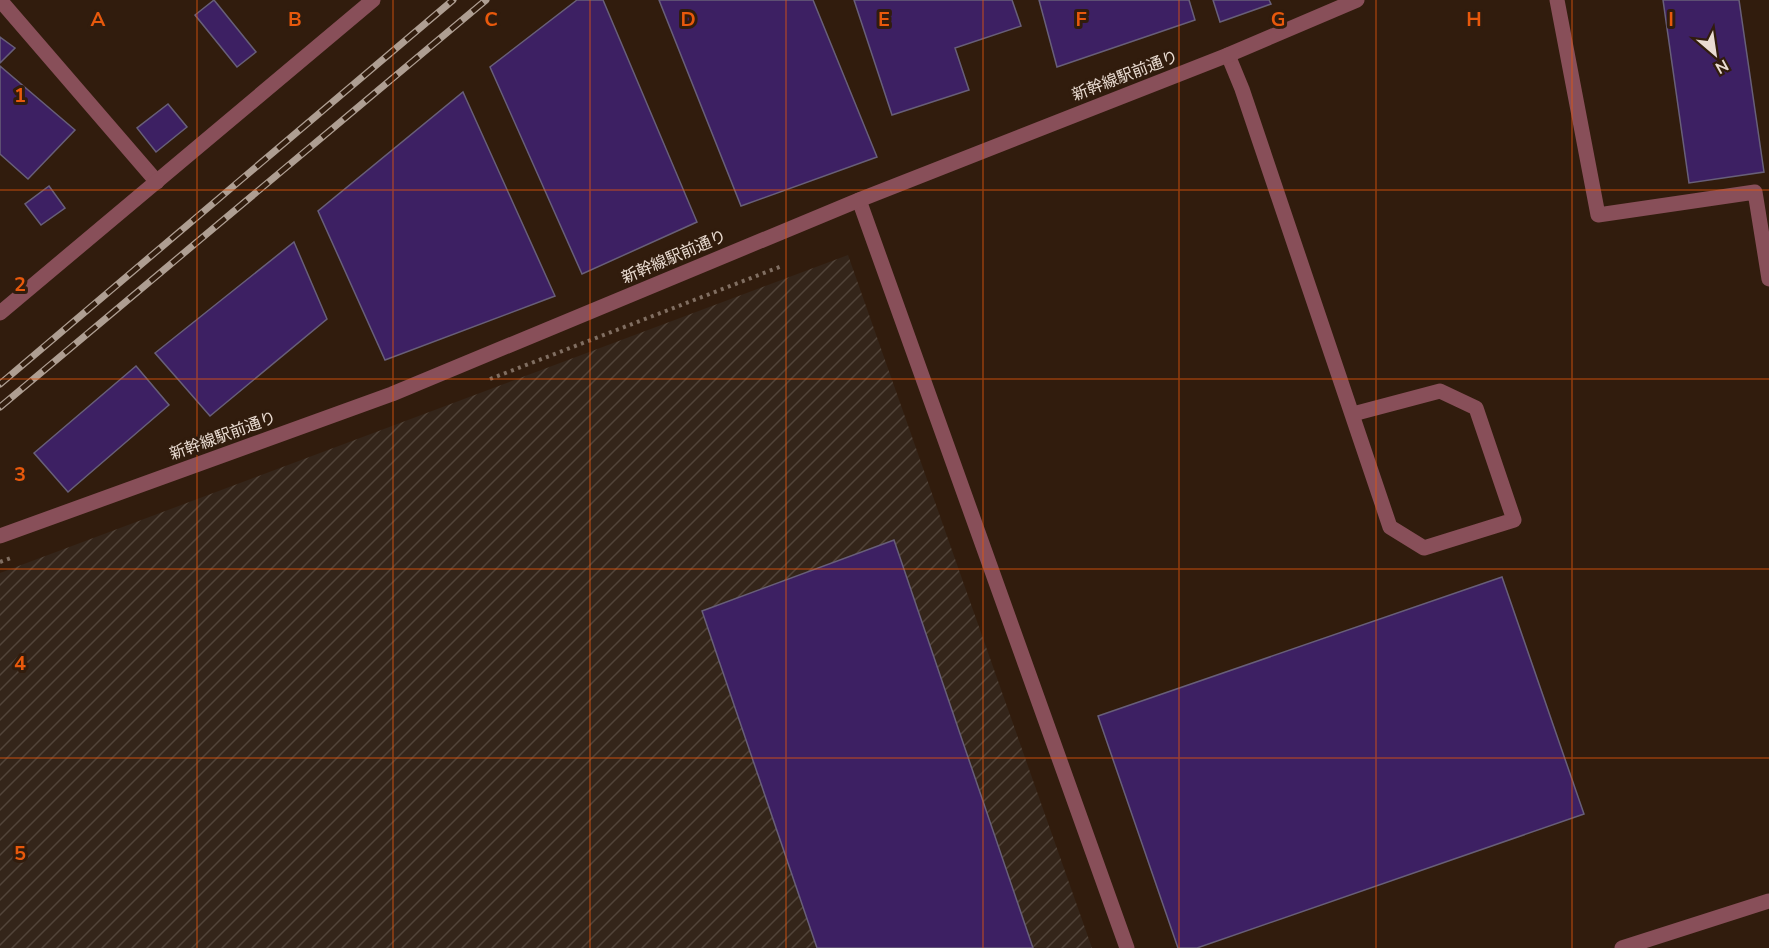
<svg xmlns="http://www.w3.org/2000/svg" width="1769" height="948" viewBox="0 0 1769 948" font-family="'Nunito Sans','Noto Sans JP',sans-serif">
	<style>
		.industrial { fill: url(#industrial-furrows) }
		.building { fill: #3d2063; stroke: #685f79; stroke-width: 1.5 }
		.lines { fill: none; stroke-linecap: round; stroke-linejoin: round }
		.path { stroke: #806e61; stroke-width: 4; stroke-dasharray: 3 4.5; stroke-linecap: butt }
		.minor { stroke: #884f59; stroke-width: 15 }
		.rail-casing { stroke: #ae9e92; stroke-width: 7 }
		.rail { stroke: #311c0d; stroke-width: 4.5; stroke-dasharray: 14; stroke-linecap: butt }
		.grid { fill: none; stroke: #e8590c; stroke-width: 1.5; stroke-opacity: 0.55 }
		.labels { text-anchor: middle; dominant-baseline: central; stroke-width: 6; stroke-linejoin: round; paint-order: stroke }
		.street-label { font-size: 16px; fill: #eadcd2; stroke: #311c0d }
		.grid-label { font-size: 20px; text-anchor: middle; font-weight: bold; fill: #e8590c; stroke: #311c0d; stroke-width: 6; stroke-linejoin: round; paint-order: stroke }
	</style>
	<defs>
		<pattern id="industrial-furrows" width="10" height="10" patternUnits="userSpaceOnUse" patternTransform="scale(1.5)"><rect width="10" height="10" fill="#34251a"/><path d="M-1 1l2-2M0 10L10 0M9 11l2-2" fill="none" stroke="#52443a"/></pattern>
	</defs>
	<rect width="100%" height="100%" fill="#311c0d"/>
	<polygon class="industrial" points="848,255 1092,948 0,948 0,573"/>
	<g class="building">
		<polygon points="214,0 256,52 237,67 195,15"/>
		<polygon points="577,0 603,0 697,222 582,274 490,67"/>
		<polygon points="659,0 813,0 877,157 741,206"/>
		<polygon points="854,0 1012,0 1021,26 955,48 969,90 892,115"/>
		<polygon points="1039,0 1189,0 1195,20 1057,67"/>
		<polygon points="1213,0 1269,0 1271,4 1220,22"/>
		<polygon points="1663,0 1739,0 1764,172 1689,183"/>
		<polygon points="0,37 15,48 0,63"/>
		<polygon points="0,66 75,130 28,179 0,154"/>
		<polygon points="463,92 555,296 385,360 318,211"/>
		<polygon points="168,104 187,127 156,152 137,128"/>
		<polygon points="49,186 65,208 41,225 25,204"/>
		<polygon points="294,242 327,319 210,416 155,353"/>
		<polygon points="136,366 169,405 68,492 34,453"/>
		<polygon points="894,540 1033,948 817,948 702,611"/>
		<polygon points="1502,577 1584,814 1197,948 1178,948 1098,716"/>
	</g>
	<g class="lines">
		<g class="path">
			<polyline points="490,379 782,266"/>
			<polyline points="0,562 11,558"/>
		</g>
		<g class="minor">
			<polyline points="0,0 157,182"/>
			<polyline points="1557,0 1598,215 1755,192 1769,279"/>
			<polyline points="1228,55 1242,89 1390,527 1424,548 1514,520 1476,408 1440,391 1353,414"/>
			<polyline points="859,200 1127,948"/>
			<polyline points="0,313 373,0"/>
			<polyline points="0,536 392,394 859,200 1228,55 1357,0"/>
			<polyline points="1622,948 1769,901"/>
		</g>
		<g class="rail-casing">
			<g id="rail">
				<polyline points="0,384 453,0"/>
				<polyline points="0,407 486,0"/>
			</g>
		</g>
		<use href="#rail" class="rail"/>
	</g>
	<path class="grid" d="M197,0v948M393,0v948M590,0v948M786,0v948M983,0v948M1179,0v948M1376,0v948M1572,0v948M0,190h1769M0,379h1769M0,569h1769M0,758h1769"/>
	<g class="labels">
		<g class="street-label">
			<text transform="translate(1125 76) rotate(-21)">新幹線駅前通り</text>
			<text transform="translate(674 257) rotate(-23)">新幹線駅前通り</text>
			<text transform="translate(223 436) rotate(-20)">新幹線駅前通り</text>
		</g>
	</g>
	<g class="grid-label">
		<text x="98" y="26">A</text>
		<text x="295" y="26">B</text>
		<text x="491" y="26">C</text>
		<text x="688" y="26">D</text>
		<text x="884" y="26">E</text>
		<text x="1081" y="26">F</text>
		<text x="1278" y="26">G</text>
		<text x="1474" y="26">H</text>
		<text x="1671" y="26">I</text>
		<text x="20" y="102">1</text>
		<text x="20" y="291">2</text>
		<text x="20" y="481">3</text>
		<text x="20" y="670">4</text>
		<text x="20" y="860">5</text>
	</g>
	<g transform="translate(1715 54) rotate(151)" stroke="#311c0d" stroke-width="4.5" paint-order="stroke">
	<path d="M0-4.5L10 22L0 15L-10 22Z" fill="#eadcd2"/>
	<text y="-9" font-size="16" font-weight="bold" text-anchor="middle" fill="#eadcd2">N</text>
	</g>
</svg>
